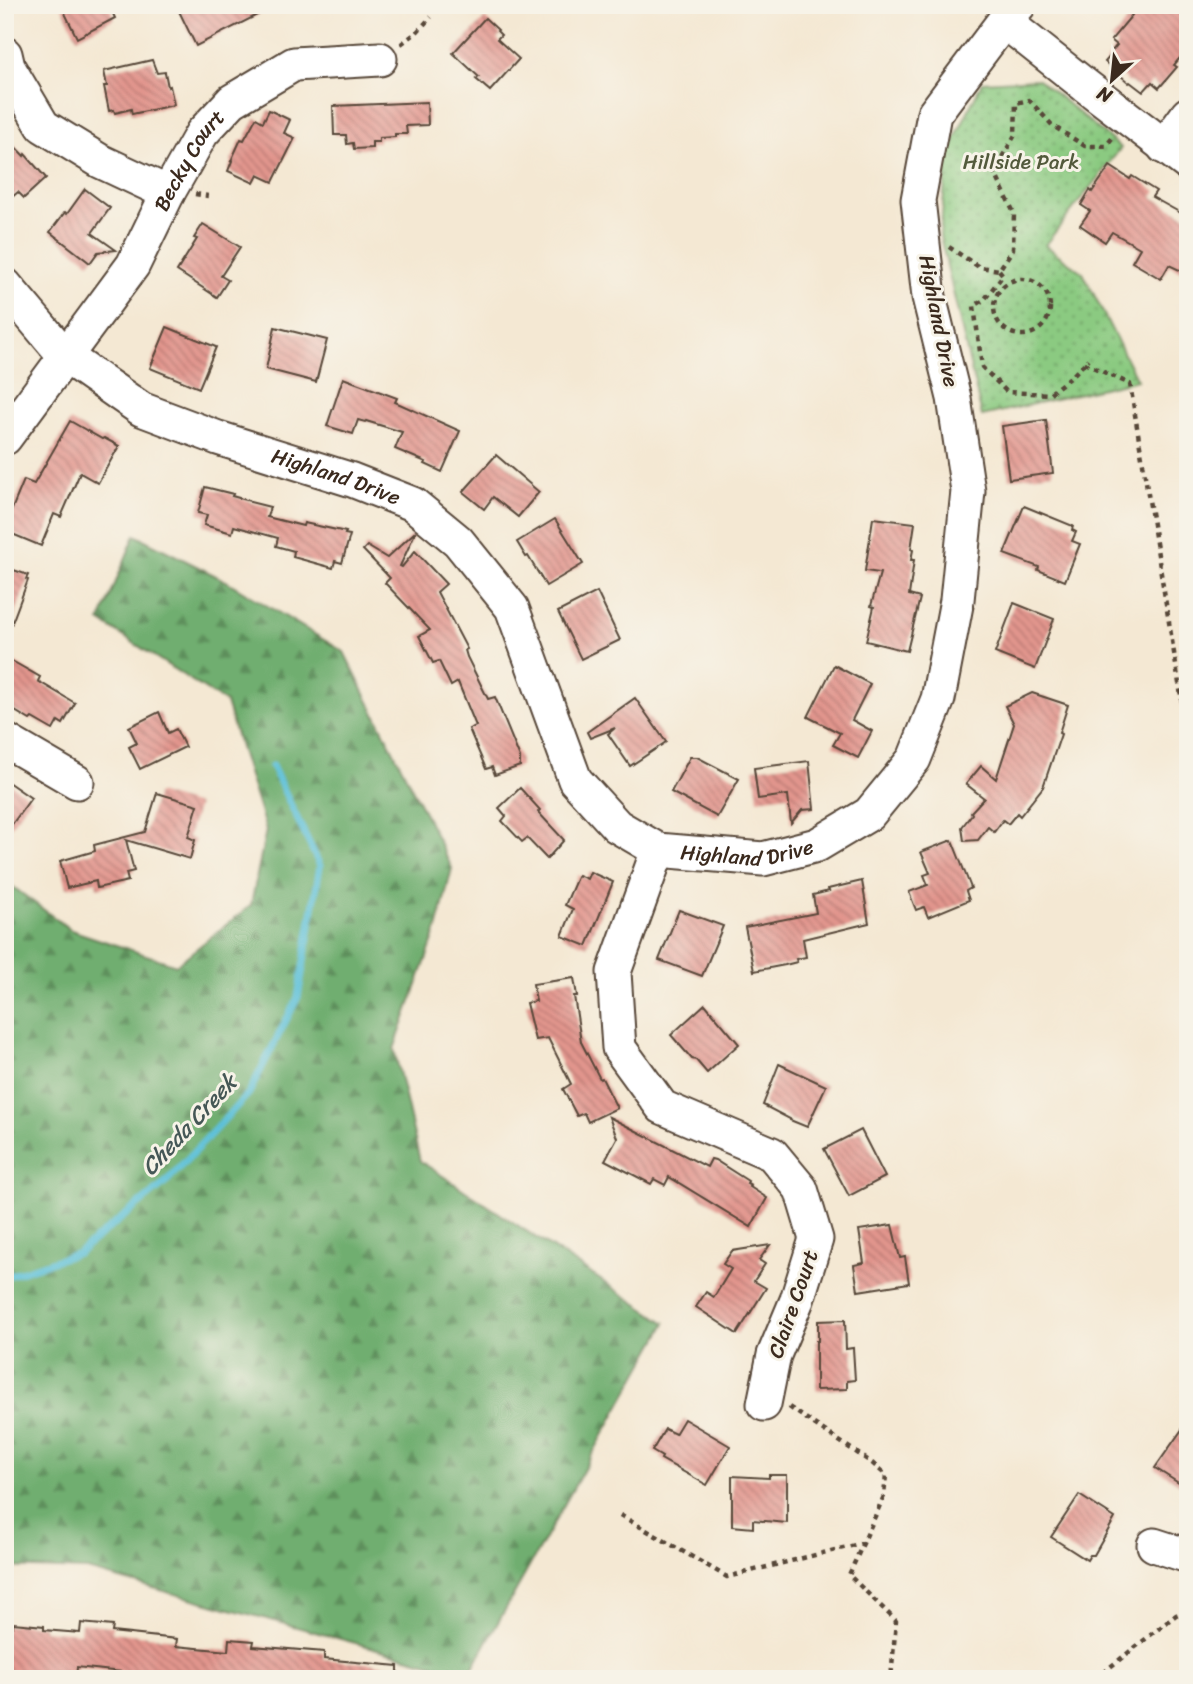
<svg xmlns="http://www.w3.org/2000/svg" width="1193" height="1684" viewBox="0 0 1193 1684" font-family="Sriracha,sans-serif">
	<style>
		.forest { fill: url(#forest-firs); stroke: #566c46; stroke-width: 2 }
		.park { fill: url(#park-dots); stroke: #637a50; stroke-width: 2 }
		.lines { fill: none; stroke-linecap: round; stroke-linejoin: round }
		.stream { stroke: #5bc0d8; stroke-width: 7 }
		.building { fill: url(#building-back-hatch) }
		.minor-casing { stroke: #574639; stroke-width: 37 }
		.path { stroke: #574639; stroke-width: 4.5; stroke-dasharray: 5 5; stroke-linecap: butt }
		.minor { stroke: #fff; stroke-width: 33 }
		.labels { text-anchor: middle; dominant-baseline: central; stroke-width: 6; stroke-linejoin: round; paint-order: stroke }
		.street-label { font-size: 21px; fill: #3b2a1e; stroke: #f7f3e8 }
		.park-label { font-size: 21px; fill: #535a3c; stroke: #f7f3e8 }
		.water-label { font-size: 23px; font-style: italic; fill: #455756; stroke: #f7f3e8 }
	</style>
	<defs>
		<pattern id="forest-firs" width="22" height="20" patternUnits="userSpaceOnUse" patternTransform="scale(1.75)"><rect width="22" height="20" fill="#70ae6f"/><path d="M5 1l3.5 6h-7zM16 11l3.5 6h-7z" fill="#5d8e5b"/></pattern>
		<pattern id="park-dots" width="8" height="8" patternUnits="userSpaceOnUse" patternTransform="scale(1.75)"><rect width="8" height="8" fill="#8bca81"/><path d="M2 2h.1M6 6h.1" fill="none" stroke="#73a469" stroke-width="1.8" stroke-linecap="round"/></pattern>
		<pattern id="building-back-hatch" width="6" height="6" patternUnits="userSpaceOnUse" patternTransform="scale(1.75)"><rect width="6" height="6" fill="#e2958d"/><path d="M-1 5l2 2M0 0l6 6M5-1l2 2" fill="none" stroke="#b87a73"/></pattern>
	</defs>
	<rect width="100%" height="100%" fill="#f7f3e8"/>
	<filter id="ink" filterUnits="userSpaceOnUse"><feTurbulence type="fractalNoise" baseFrequency=".0143" numOctaves="2"/><feDisplacementMap in="SourceGraphic" scale="14" xChannelSelector="R" yChannelSelector="G"/><feConvolveMatrix kernelMatrix="1 2 1 2 8 2 1 2 1" color-interpolation-filters="sRGB"/></filter>
	<filter id="wash" filterUnits="userSpaceOnUse"><feTurbulence type="fractalNoise" baseFrequency=".00686" numOctaves="4" result="noise"/><feDisplacementMap in="SourceGraphic" scale="28" xChannelSelector="R" yChannelSelector="G"/><feGaussianBlur stdDeviation="1.57" result="paint"/><feColorMatrix in="noise" values="0 0 0 0 0 0 0 0 0 0 0 0 0 0 0 0 0 1.4 0 .05"/><feComposite in="paint" operator="in"/></filter>
	<g filter="url(#wash)">
		<rect width="100%" height="100%" fill="#f4e8d3"/>
		<polygon class="forest" points="135,535 226,581 344,652 452,868 437,929 394,1049 420,1161 666,1323 469,1674 87,1570 5,1567 5,881 71,930 176,965 251,905 266,830 226,703 100,621"/>
		<polygon class="park" points="1038,79 1121,148 1045,245 1083,273 1137,380 982,416 940,236 948,153 982,82"/>
		<g class="lines">
			<polyline class="stream" points="5,1277 78,1253 163,1185 249,1093 298,997 320,866 272,766"/>
		</g>
		<g id="blocks">
			<g class="building">
				<polygon points="61,5 109,5 115,18 77,38"/>
				<polygon points="176,5 277,5 196,46"/>
				<polygon points="1121,5 1188,5 1188,48 1174,65 1177,67 1159,88 1152,82 1143,92 1130,82 1129,83 1105,62 1112,54 1111,52 1117,45 1111,40 1132,15"/>
				<polygon points="485,18 498,30 497,31 501,35 497,39 519,59 490,91 476,79 479,77 453,53"/>
				<polygon points="152,60 157,73 165,72 168,87 170,86 174,105 132,114 131,109 115,113 114,110 109,111 104,86 107,86 104,71"/>
				<polygon points="427,102 428,125 406,126 407,134 395,134 395,137 379,138 379,142 372,142 372,148 354,149 353,143 347,144 346,135 334,135 333,106"/>
				<polygon points="269,110 290,120 284,133 295,138 273,182 258,175 254,183 228,171 232,161 231,161 241,139 244,140 256,118 263,122"/>
				<polygon points="5,136 24,156 25,154 46,178 24,198 18,192 5,203"/>
				<polygon points="1110,166 1130,179 1132,176 1156,191 1152,197 1188,217 1188,274 1169,265 1161,279 1132,262 1140,248 1112,232 1105,242 1080,225 1090,211 1081,205 1090,190 1092,192"/>
				<polygon points="85,189 110,208 92,233 116,250 98,252 90,263 50,232 65,212 67,214"/>
				<polygon points="203,224 240,247 221,276 228,280 217,297 177,271 197,239 194,238"/>
				<polygon points="167,327 216,347 199,388 150,368"/>
				<polygon points="275,327 327,340 316,382 266,369"/>
				<polygon points="343,378 397,398 395,402 460,431 442,472 425,464 426,462 395,449 402,432 366,421 365,422 358,420 353,434 327,426"/>
				<polygon points="1046,420 1053,473 1009,479 1002,426"/>
				<polygon points="70,421 102,439 104,438 119,446 98,483 80,473 61,517 54,514 41,546 5,531 5,512 10,514 24,480 34,484"/>
				<polygon points="496,455 539,492 518,517 493,497 484,509 463,492"/>
				<polygon points="205,487 233,494 232,496 250,501 250,502 270,507 267,517 303,526 304,523 346,532 345,534 350,535 342,563 335,561 333,568 293,557 294,551 276,546 278,538 234,526 232,533 204,525 207,515 198,513"/>
				<polygon points="1024,506 1073,526 1072,530 1076,532 1072,541 1080,544 1065,581 1038,570 1039,567 1004,554"/>
				<polygon points="873,518 915,523 911,549 913,550 911,560 914,560 909,595 920,598 907,651 866,641 874,607 871,606 880,573 865,571"/>
				<polygon points="555,519 583,564 546,586 528,556 526,557 517,542"/>
				<polygon points="416,531 400,566 402,567 415,551 446,584 437,592 467,649 465,650 467,657 488,699 495,697 520,758 520,766 495,775 492,767 486,769 469,729 476,726 458,682 451,686 439,661 433,663 419,636 430,630 385,583 390,578 363,550 367,546 387,558"/>
				<polygon points="5,567 28,575 26,579 28,580 7,636 5,636"/>
				<polygon points="597,592 620,640 581,659 558,612"/>
				<polygon points="1014,603 1054,619 1035,669 995,653"/>
				<polygon points="5,657 40,677 38,681 75,703 63,724 58,721 53,730 32,718 30,720 5,705"/>
				<polygon points="834,665 870,684 852,720 872,731 858,758 833,745 840,733 808,717"/>
				<polygon points="1032,693 1068,705 1059,733 1061,734 1043,787 1020,816 1017,813 1008,824 1003,820 994,832 988,827 978,840 964,841 962,827 972,814 971,812 984,798 966,784 981,766 996,779 1014,724 1005,706"/>
				<polygon points="635,698 666,742 630,766 608,734 615,728 590,738 587,732"/>
				<polygon points="159,712 168,733 176,729 185,747 140,769 129,747 137,743 129,727"/>
				<polygon points="690,757 697,757 739,779 717,817 671,792"/>
				<polygon points="809,761 814,809 802,810 791,823 788,795 758,799 754,768"/>
				<polygon points="5,780 31,798 5,834"/>
				<polygon points="520,788 540,810 538,812 564,840 547,859 527,838 522,842 502,821 506,816 499,808"/>
				<polygon points="157,793 198,805 188,837 195,840 190,859 126,840 134,871 126,873 128,881 97,888 96,881 67,888 60,861 95,851 94,845 145,832"/>
				<polygon points="952,840 971,888 966,891 969,900 928,917 924,907 916,910 909,892 928,885 924,875 930,873 921,852"/>
				<polygon points="590,872 613,882 587,946 562,936 573,909 565,905 578,875 587,879"/>
				<polygon points="862,881 869,923 803,939 806,957 796,959 797,962 785,965 754,971 745,927 816,913 813,895 829,891 828,889"/>
				<polygon points="679,910 723,926 702,976 659,960"/>
				<polygon points="574,978 577,996 574,996 581,1042 600,1079 602,1078 617,1108 588,1122 584,1113 577,1116 563,1089 571,1084 548,1038 535,1040 526,1003 536,1001 533,984"/>
				<polygon points="705,1004 739,1044 707,1073 696,1060 692,1059 671,1035"/>
				<polygon points="779,1064 826,1086 807,1127 790,1120 790,1119 763,1105"/>
				<polygon points="609,1117 707,1167 711,1159 715,1160 748,1181 747,1183 751,1185 750,1187 767,1198 751,1227 669,1177 665,1185 654,1179 651,1184 605,1160 617,1138"/>
				<polygon points="861,1130 885,1177 849,1196 824,1149"/>
				<polygon points="892,1225 900,1258 905,1257 909,1283 858,1291 854,1265 864,1263 859,1230"/>
				<polygon points="770,1245 759,1260 765,1264 754,1281 766,1288 737,1334 696,1307 706,1292 714,1297 731,1269 723,1264 732,1251"/>
				<polygon points="845,1320 846,1349 853,1348 855,1380 847,1381 847,1389 816,1390 816,1341 818,1341 818,1321"/>
				<polygon points="684,1419 730,1446 707,1485 661,1459 662,1457 652,1451 665,1429 675,1434"/>
				<polygon points="1188,1421 1188,1489 1155,1468"/>
				<polygon points="769,1475 787,1475 787,1523 753,1520 753,1528 732,1526 732,1476 769,1478"/>
				<polygon points="1079,1495 1115,1518 1094,1555 1090,1555 1087,1560 1051,1537"/>
				<polygon points="13,1623 44,1626 44,1630 80,1633 81,1623 113,1626 112,1632 177,1639 176,1646 228,1651 229,1639 254,1641 253,1646 324,1652 324,1659 398,1666 398,1679 120,1679 121,1672 77,1667 76,1679 19,1679 20,1672 5,1670 5,1625 13,1626"/>
			</g>
		</g>
	</g>
	<g filter="url(#ink)">
		<use href="#blocks" fill-opacity="0" stroke="#574639" stroke-width="2"/>
		<g class="lines">
			<g class="minor-casing">
				<g id="minor">
					<polyline points="1004,21 1086,86 1188,164"/>
					<polyline points="5,54 8,67 43,126 100,161 168,193"/>
					<polyline points="1164,147 1188,114"/>
					<path id="s1" d="M5,285l60,71 76,53 77,29 134,42 61,24 45,37 54,67 63,172 42,46 41,24 105,9 54,-14 52,-31 45,-55 24,-60 19,-99 11,-109 -14,-93 -25,-101 -11,-97 16,-86 70,-93 15,-16"/>
					<path id="s2" d="M5,438l128,-173 35,-72 34,-60 30,-32 62,-37 86,-5"/>
					<polyline points="5,740 77,782"/>
					<polyline points="658,850 614,972 619,1048 662,1107 772,1154 801,1189 816,1239 797,1300 774,1355 764,1404"/>
					<polyline points="1154,1545 1188,1556"/>
				</g>
			</g>
			<g class="path">
				<polyline points="401,44 416,33 431,17"/>
				<polyline points="195,194 208,196"/>
				<polyline points="949,247 979,267 999,270 1013,249 1014,213 994,171 1015,135 1016,103 1029,100 1053,126 1085,146 1106,146 1113,137"/>
				<polyline points="999,270 1003,275 984,300 974,306 982,367 1007,392 1049,394 1073,375 1089,359"/>
				<circle cx="1022" cy="307" r="28"/>
				<polyline points="1084,363 1130,384 1185,720 1188,723"/>
				<polyline points="789,1407 872,1463 886,1475 884,1496 849,1575 896,1621 891,1679"/>
				<polyline points="620,1515 727,1577 863,1543"/>
				<polyline points="1095,1679 1176,1615 1188,1610"/>
			</g>
			<use href="#minor" class="minor"/>
		</g>
	</g>
	<g class="labels">
		<g class="street-label">
			<text stroke="none"><textPath href="#s2" startOffset="334">Becky Court</textPath></text>
			<text transform="translate(939 321) rotate(79)">Highland Drive</text>
			<text stroke="none"><textPath href="#s1" startOffset="392">Highland Drive</textPath></text>
			<text stroke="none"><textPath href="#s1" startOffset="1001">Highland Drive</textPath></text>
			<text transform="translate(793 1304) rotate(-71)">Claire Court</text>
		</g>
		<g class="park-label">
			<text x="1021" y="162">Hillside Park</text>
		</g>
		<g class="water-label">
			<text transform="translate(189 1125) rotate(-47)">Cheda Creek</text>
		</g>
	</g>
	<rect width="1193" height="1684" fill="none" stroke="#f7f3e8" stroke-width="28"/>
	<g transform="translate(1112 80) rotate(207)" stroke="#f7f3e8" stroke-width="5" paint-order="stroke">
	<path d="M0-5L12 26L0 18L-12 26Z" fill="#3b2a1e"/>
	<text y="-10" font-size="19" font-weight="bold" text-anchor="middle" fill="#3b2a1e">N</text>
	</g>
</svg>
